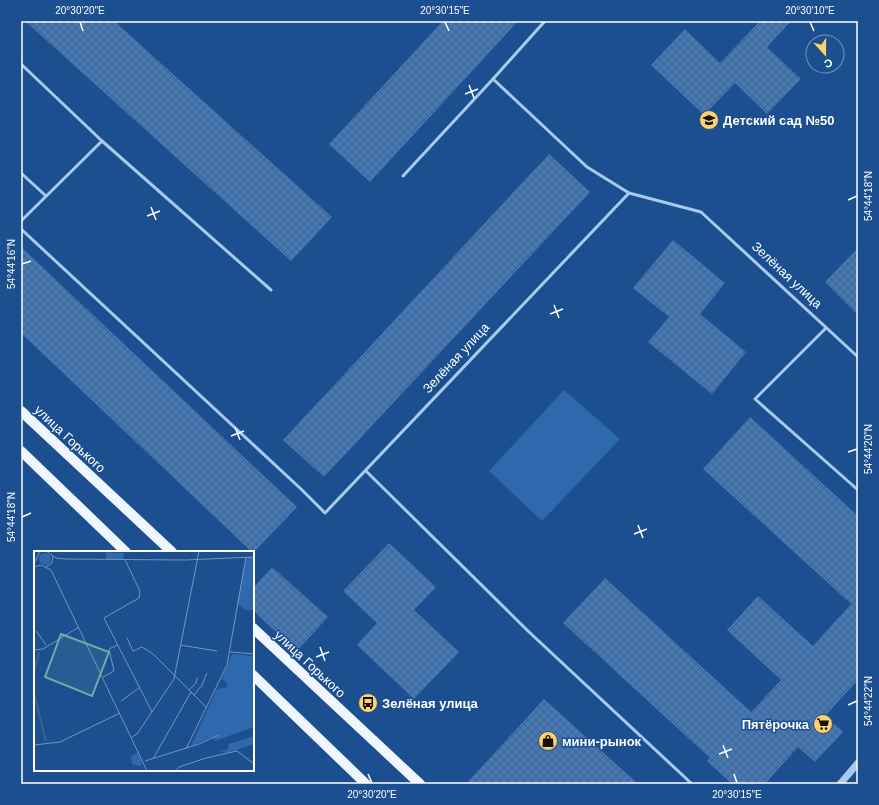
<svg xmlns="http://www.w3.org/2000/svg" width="879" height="805" viewBox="0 0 879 805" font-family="Helvetica,sans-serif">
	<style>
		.pitch { fill: #2e69ad }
		.building { fill: url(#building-cross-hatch) }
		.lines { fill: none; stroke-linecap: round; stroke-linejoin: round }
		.service { stroke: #a9c9ee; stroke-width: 3 }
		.tertiary { stroke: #a9c9ee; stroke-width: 7 }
		.primary { stroke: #f0f6ff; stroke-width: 10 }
		.ticks { fill: none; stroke: #fff; stroke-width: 1.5 }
		.labels { text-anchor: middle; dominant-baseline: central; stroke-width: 3; stroke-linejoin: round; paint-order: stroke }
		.poi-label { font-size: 13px; font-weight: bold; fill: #fff; stroke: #1b4f8f; text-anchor: start }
		.street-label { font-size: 13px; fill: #fff; stroke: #1b4f8f }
		.inset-river { fill: none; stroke: #3c6290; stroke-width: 2 }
		.inset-road { fill: none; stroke: #7695bc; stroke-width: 1 }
		.view { fill: #6fada8; fill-opacity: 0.15; stroke: #6fada8; stroke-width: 2 }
		.inset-edge { fill: none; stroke: #fff; stroke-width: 2 }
		.neatline { fill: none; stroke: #fff; stroke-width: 1.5 }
		.ticks-label { font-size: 10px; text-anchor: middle; fill: #fff }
	</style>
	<defs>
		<pattern id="building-cross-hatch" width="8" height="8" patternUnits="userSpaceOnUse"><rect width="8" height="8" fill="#4478b7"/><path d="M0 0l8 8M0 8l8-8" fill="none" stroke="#486282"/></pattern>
	</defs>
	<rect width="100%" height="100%" fill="#1b4f8f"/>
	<polygon class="pitch" points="564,390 620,439 542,521 489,471"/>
	<g class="building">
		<polygon points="25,21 114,21 332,217 291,261"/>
		<polygon points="443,21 518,21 370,182 329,144"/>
		<polygon points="760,21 791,21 767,47 801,79 767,114 735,83 704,115 651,65 685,29 720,63"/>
		<polygon points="549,154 590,192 324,477 283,440"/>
		<polygon points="673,240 725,283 700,314 746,352 712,394 648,342 669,317 633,288"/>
		<polygon points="21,247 297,507 253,553 21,333"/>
		<polygon points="858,248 858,315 825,282"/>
		<polygon points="750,417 858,516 858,680 825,716 843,732 815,762 798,747 765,784 732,784 707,761 710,758 563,623 605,578 751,712 781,680 727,630 758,596 813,646 851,604 703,469"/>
		<polygon points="389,543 436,587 414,610 459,652 414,699 357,645 377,623 343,591"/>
		<polygon points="272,567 328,617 297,651 261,618 253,609 253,588"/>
		<polygon points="544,699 638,784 466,784"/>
	</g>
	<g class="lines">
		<g class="service">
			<polyline points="545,21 493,79 587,167 629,193 701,212 858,357"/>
			<polyline points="21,64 102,141"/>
			<polyline points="21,173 46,196"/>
			<polyline points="403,176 493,79"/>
			<polyline points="21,221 102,141 271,290"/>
			<polyline points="21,229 301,489 325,513 629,193"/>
			<polyline points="826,328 755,399 858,490"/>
			<polyline points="366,471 528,631 692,784"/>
		</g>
		<polyline class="tertiary" points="840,784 858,763"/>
		<g class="primary">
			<polyline points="21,411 172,552"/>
			<polyline points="21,451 126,552"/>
			<polyline points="253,628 420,784"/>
			<polyline points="253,675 366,784"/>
		</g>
	</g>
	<path class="ticks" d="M80,22l3,9M445,22l4,9M810,22l4,9M469,85l5,13M465,94l13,-5M848,200l9,-4M151,207l5,13M147,216l13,-5M22,264l9,-3M554,305l5,13M550,314l13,-5M235,427l5,13M231,436l13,-5M848,452l9,-3M22,517l9,-4M638,525l5,13M634,534l13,-5M320,647l5,14M316,657l13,-5M848,705l9,-4M723,745l5,13M719,754l13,-5M368,774l4,9M734,774l3,9"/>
	<defs>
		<g id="school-disc" transform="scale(1)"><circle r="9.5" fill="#ffd166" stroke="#1b4f8f"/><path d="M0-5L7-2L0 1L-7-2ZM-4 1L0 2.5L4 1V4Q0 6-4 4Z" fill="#111"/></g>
		<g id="bus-disc" transform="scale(1)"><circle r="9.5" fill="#ffd166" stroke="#1b4f8f"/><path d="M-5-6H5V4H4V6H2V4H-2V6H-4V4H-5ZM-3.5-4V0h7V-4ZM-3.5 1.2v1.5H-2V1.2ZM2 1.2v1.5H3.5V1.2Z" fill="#111"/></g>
		<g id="supermarket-disc" transform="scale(1)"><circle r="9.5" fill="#ffd166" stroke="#1b4f8f"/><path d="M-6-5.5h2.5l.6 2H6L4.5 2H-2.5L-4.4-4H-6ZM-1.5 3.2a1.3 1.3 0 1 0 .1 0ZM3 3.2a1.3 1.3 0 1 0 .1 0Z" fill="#111"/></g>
		<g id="shop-disc" transform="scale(1)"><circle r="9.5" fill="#ffd166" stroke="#1b4f8f"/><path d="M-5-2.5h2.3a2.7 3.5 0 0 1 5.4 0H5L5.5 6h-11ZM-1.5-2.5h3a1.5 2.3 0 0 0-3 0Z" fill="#111"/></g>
	</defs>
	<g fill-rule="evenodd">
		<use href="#school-disc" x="709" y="120"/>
		<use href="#bus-disc" x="368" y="703"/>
		<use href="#supermarket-disc" x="823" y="724"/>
		<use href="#shop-disc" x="548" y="741"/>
	</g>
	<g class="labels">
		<g class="poi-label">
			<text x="723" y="120">Детский сад №50</text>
			<text x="382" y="703">Зелёная улица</text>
			<text x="809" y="724" text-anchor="end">Пятёрочка</text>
			<text x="562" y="741">мини-рынок</text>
		</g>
		<g class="street-label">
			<text transform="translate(787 275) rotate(43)">Зелёная улица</text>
			<text transform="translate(456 358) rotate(-47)">Зелёная улица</text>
			<text transform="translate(70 439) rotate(43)">улица Горького</text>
			<text transform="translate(310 664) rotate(43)">улица Горького</text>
		</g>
	</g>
	<g transform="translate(34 551)">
		<rect width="220" height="220" fill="#1b4f8f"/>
		<path d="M72,1l18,1 -1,6h-17zM5 8a6 6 0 1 1 12 0a6 6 0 1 1-12 0ZM198,103l22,2v71l-39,14 -2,-4 -22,9 26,-57 10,-2 -1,-5 -4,-3z" fill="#2e69ad"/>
		<path d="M212,6h8v53h-9l-8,-7zM220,185v8l-27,9 -8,-2 8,-1 2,-6zM104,201l4,12 -2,2 -8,-2 -1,-7z" fill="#2e69ad"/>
		<path d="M220,34v18h-4l-5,-11 3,-6z" fill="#2e69ad"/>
		<path class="inset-river" d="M0,122l5,-21M0,142l12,49"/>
		<path class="inset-road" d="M12,0l10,7 9,1 120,1 69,-3M91,9l15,31 -1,7 -35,20 48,94M0,13l6,-13M0,16l7,-2 10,5 96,201M12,16l6,-4 1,-7M2,80l10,14M93,87l6,13 9,-4 11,7 54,54M146,94l37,6M0,99l9,-1 36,-22M196,101l24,2M69,126l11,-6 -5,-22 9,-4M155,139l7,-7 1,-5M160,144l8,-10 5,-12M87,150l18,-13M98,186l5,-3 37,-55 25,-128M0,194l26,-3 60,-29M152,198l41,-84 19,-108M119,208l38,-67M111,210l54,-17 20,-9M142,220l3,-4 27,-9 31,-7 17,13"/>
		<path class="view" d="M27,83l48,18 -17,44 -47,-19z"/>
		<rect width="220" height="220" class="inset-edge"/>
	</g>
	<rect width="879" height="805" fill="none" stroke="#1b4f8f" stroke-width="44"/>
	<g transform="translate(825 54) rotate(159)"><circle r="19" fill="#1b4f8f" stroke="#7695bc"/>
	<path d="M0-3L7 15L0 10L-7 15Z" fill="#ffd166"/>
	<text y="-6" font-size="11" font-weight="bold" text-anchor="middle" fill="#ffffff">С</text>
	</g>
	<rect x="22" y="22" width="835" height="761" class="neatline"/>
	<g class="ticks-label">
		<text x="80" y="14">20°30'20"E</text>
		<text x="445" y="14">20°30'15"E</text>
		<text x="810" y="14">20°30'10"E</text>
		<text transform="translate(868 196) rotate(-90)" y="4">54°44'18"N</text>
		<text transform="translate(11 264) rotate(-90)" y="4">54°44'16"N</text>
		<text transform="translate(868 449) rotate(-90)" y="4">54°44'20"N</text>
		<text transform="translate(11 517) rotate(-90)" y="4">54°44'18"N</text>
		<text transform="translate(868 701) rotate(-90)" y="4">54°44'22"N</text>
		<text x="372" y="798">20°30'20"E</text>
		<text x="737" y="798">20°30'15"E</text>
	</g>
</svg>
